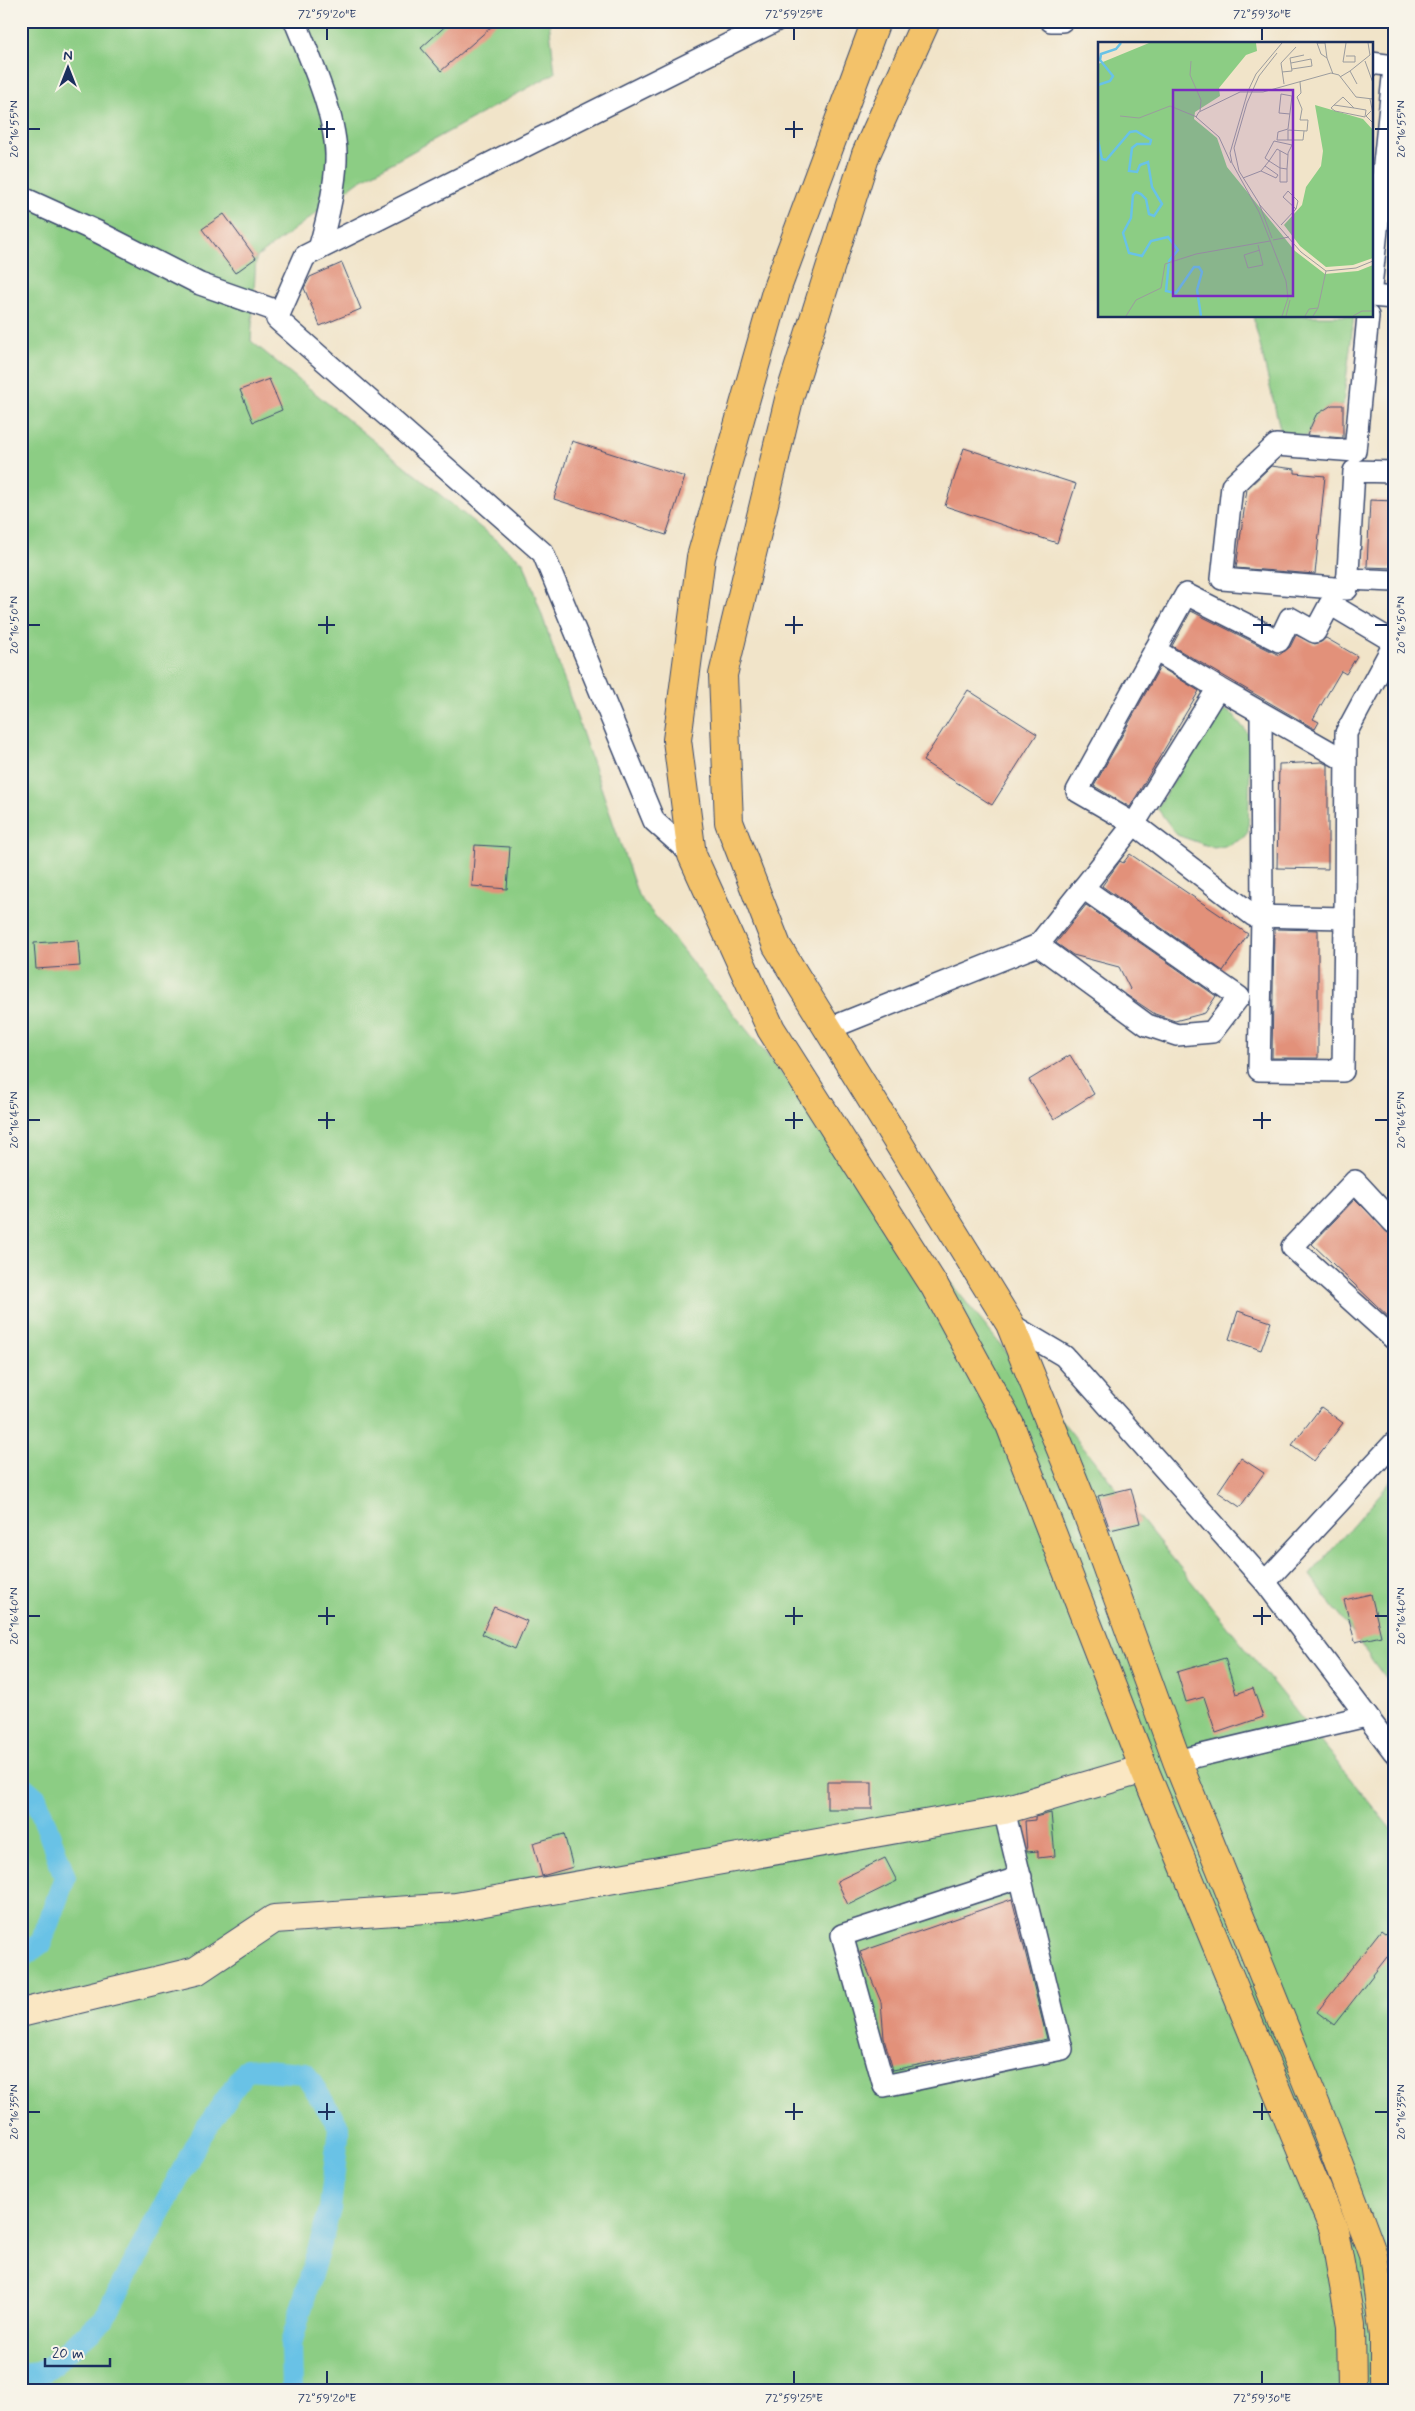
<svg xmlns="http://www.w3.org/2000/svg" width="1415" height="2411" viewBox="0 0 1415 2411" font-family="Mynerve,sans-serif">
	<style>
		.green { fill: #8ccd84; stroke: #547e71 }
		.lines { fill: none; stroke-linecap: round; stroke-linejoin: round }
		.canal { stroke: #69c2e6; stroke-width: 22 }
		.building { fill: #e2917a }
		.street-casing { stroke: #3b4a6e; stroke-width: 24 }
		.secondary-casing { stroke: #3b4a6e; stroke-width: 30 }
		.primary-casing { stroke: #3b4a6e; stroke-width: 30 }
		.street { stroke: #fff; stroke-width: 21 }
		.secondary { stroke: #fae7c3; stroke-width: 28 }
		.primary { stroke: #f3c26a; stroke-width: 28 }
		.ticks { fill: none; stroke: #1b2f5e; stroke-width: 2 }
		.inset-river { fill: none; stroke: #69c2e6; stroke-width: 2.5 }
		.inset-road { fill: none; stroke: #9b9c9e; stroke-width: 1 }
		.view { fill: #7b2cbf; fill-opacity: 0.15; stroke: #7b2cbf; stroke-width: 2.5 }
		.inset-edge { fill: none; stroke: #1b2f5e; stroke-width: 2.5 }
		.neatline { fill: none; stroke: #1b2f5e; stroke-width: 2 }
		.ticks-label { font-size: 12px; text-anchor: middle; fill: #1b2f5e }
	</style>
	<rect width="100%" height="100%" fill="#f7f3e8"/>
	<filter id="ink" filterUnits="userSpaceOnUse"><feTurbulence type="fractalNoise" baseFrequency=".02" numOctaves="2"/><feDisplacementMap in="SourceGraphic" scale="10" xChannelSelector="R" yChannelSelector="G"/><feConvolveMatrix kernelMatrix="1 2 1 2 8 2 1 2 1" color-interpolation-filters="sRGB"/></filter>
	<filter id="wash" filterUnits="userSpaceOnUse"><feTurbulence type="fractalNoise" baseFrequency=".0096" numOctaves="4" result="noise"/><feDisplacementMap in="SourceGraphic" scale="20" xChannelSelector="R" yChannelSelector="G"/><feGaussianBlur stdDeviation="1.12" result="paint"/><feColorMatrix in="noise" values="0 0 0 0 0 0 0 0 0 0 0 0 0 0 0 0 0 1.4 0 .05"/><feComposite in="paint" operator="in"/></filter>
	<g filter="url(#wash)">
		<rect width="100%" height="100%" fill="#f1e4c9"/>
		<g class="green">
			<polygon points="21,21 549,21 555,73 359,181 256,258 251,341 524,563 638,895 1394,1833 1394,2390 21,2390"/>
			<path d="M1253,316h101l-11,89c-22,0 -29,12 -36,31l-25,1z"/>
			<polygon points="1223,709 1232,714 1251,737 1248,832 1243,838 1230,845 1214,848 1177,835 1157,808 1217,713"/>
			<polygon points="1394,1478 1394,1690 1310,1575"/>
		</g>
		<g class="lines">
			<g class="canal">
				<polyline points="21,1785 36,1798 65,1877 41,1943 21,1958"/>
				<polyline points="21,2374 45,2371 104,2319 200,2137 247,2069 305,2073 339,2127 330,2209 291,2344 292,2390"/>
			</g>
		</g>
		<g id="blocks">
			<g class="building">
				<polygon points="451,21 498,21 441,71 421,48"/>
				<polygon points="224,214 256,258 235,273 202,229"/>
				<polygon points="342,263 361,309 320,326 304,288 310,277"/>
				<polygon points="269,379 282,410 253,422 240,390"/>
				<polygon points="1332,405 1343,405 1343,438 1307,435 1316,415"/>
				<polygon points="572,441 685,477 666,535 554,499"/>
				<polygon points="964,448 1076,484 1057,543 945,506"/>
				<polygon points="1271,466 1295,469 1295,473 1325,476 1315,574 1236,568 1247,489"/>
				<polygon points="1370,500 1394,501 1394,568 1367,567"/>
				<polygon points="1191,611 1279,655 1290,647 1296,635 1315,644 1326,638 1357,656 1346,674 1341,671 1313,719 1319,722 1315,729 1172,646"/>
				<polygon points="1160,667 1199,691 1130,807 1094,786"/>
				<polygon points="968,690 1037,734 992,805 923,761"/>
				<polygon points="1322,762 1328,765 1328,869 1277,868 1279,764"/>
				<polygon points="475,845 510,847 507,889 472,886"/>
				<polygon points="1130,854 1248,934 1223,971 1102,886 1120,861 1123,863"/>
				<polygon points="1086,905 1216,996 1205,1013 1175,1021 1155,1014 1125,994 1130,989 1119,967 1073,955 1056,943"/>
				<polygon points="1274,929 1318,930 1318,1058 1272,1058"/>
				<polygon points="78,940 80,966 36,969 34,943"/>
				<polygon points="1070,1055 1094,1094 1054,1119 1029,1080"/>
				<polygon points="1355,1199 1394,1238 1394,1322 1312,1244"/>
				<polygon points="1238,1311 1271,1322 1261,1350 1229,1339"/>
				<polygon points="1321,1407 1343,1423 1314,1461 1292,1445"/>
				<polygon points="1241,1458 1264,1473 1240,1507 1218,1492"/>
				<polygon points="1131,1488 1140,1523 1110,1530 1098,1496"/>
				<polygon points="1371,1594 1381,1636 1355,1642 1344,1600"/>
				<polygon points="494,1607 527,1621 515,1649 482,1634"/>
				<polygon points="1225,1658 1236,1694 1253,1688 1263,1717 1216,1733 1204,1697 1186,1702 1177,1672"/>
				<rect x="827" y="1782" width="45" height="27"/>
				<polygon points="1051,1813 1055,1856 1038,1858 1038,1851 1027,1852 1025,1821 1035,1820 1035,1817"/>
				<polygon points="564,1834 573,1867 542,1876 533,1843"/>
				<polygon points="885,1858 897,1881 848,1905 837,1881"/>
				<polygon points="1012,1899 1047,2039 893,2070 884,2038 881,2002 860,1952"/>
				<polygon points="1381,1930 1394,1940 1394,1948 1334,2025 1317,2012"/>
			</g>
		</g>
	</g>
	<g filter="url(#ink)">
		<use href="#blocks" fill-opacity="0" stroke="#3b4a6e" stroke-width="1"/>
		<g class="lines">
			<g class="street-casing">
				<g id="street">
					<path d="M295,21c16,40 43,98 41,140 -1,29 -9,60 -17,88"/>
					<polyline points="1051,21 1062,21"/>
					<polyline points="1371,63 1394,66"/>
					<polyline points="21,197 98,232 200,284 280,312"/>
					<polyline points="1371,287 1394,68"/>
					<polyline points="1371,296 1394,298"/>
					<polyline points="1368,316 1355,451 1276,445 1232,486 1222,579 1347,589 1354,471 1394,472"/>
					<polyline points="1347,579 1394,581"/>
					<polyline points="1394,642 1330,604 1315,632 1290,618 1279,641 1186,594 1077,791 1134,824 1254,916 1345,918 1346,733 1394,644"/>
					<polyline points="1155,650 1218,688"/>
					<polyline points="1261,713 1262,916 1259,1070 1343,1071 1345,918"/>
					<polyline points="692,855 654,821 543,553 277,319 305,256 775,21"/>
					<polyline points="1038,945 1147,1025 1177,1035 1212,1032 1239,997 1083,888"/>
					<polyline points="828,1029 1038,945 1134,824 1218,688 1346,761"/>
					<polyline points="1394,1223 1355,1181 1292,1247 1394,1339"/>
					<polyline points="1010,1324 1064,1356 1265,1582 1394,1752"/>
					<polyline points="1265,1582 1394,1443"/>
					<polyline points="1177,1761 1366,1716"/>
					<polyline points="1004,1810 1062,2049 884,2086 842,1935 1021,1877"/>
				</g>
			</g>
			<g class="secondary-casing">
				<polyline id="secondary" points="21,2013 196,1971 274,1919 456,1907 1004,1810 1144,1769"/>
			</g>
			<g class="primary-casing">
				<g id="primary">
					<polyline points="876,21 777,288 701,557 677,740 692,855 771,1029 935,1287 1010,1425 1144,1769 1334,2230 1351,2325 1352,2390"/>
					<polyline points="926,21 866,154 790,395 723,675 729,822 777,946 1010,1324 1088,1516 1177,1761 1328,2135 1373,2255 1384,2336 1384,2390"/>
				</g>
			</g>
			<use href="#street" class="street"/>
			<use href="#secondary" class="secondary"/>
			<use href="#primary" class="primary"/>
		</g>
	</g>
	<path class="ticks" d="M327,28v12M794,28v12M1262,28v12M327,121v17M794,121v17M28,129h12M318,129h17M785,129h18M1375,129h13M327,616v18M794,616v18M1262,616v18M28,625h12M318,625h17M785,625h18M1253,625h18M1375,625h13M327,1112v17M794,1112v17M1262,1112v17M28,1120h12M318,1120h17M785,1120h18M1253,1120h18M1375,1120h13M327,1607v18M794,1607v18M1262,1607v18M28,1616h12M318,1616h17M785,1616h18M1253,1616h18M1375,1616h13M327,2103v17M794,2103v17M1262,2103v17M28,2112h12M318,2112h17M785,2112h18M1253,2112h18M1375,2112h13M327,2371v13M794,2371v13M1262,2371v13"/>
	<g transform="translate(1098 42)">
		<rect width="275" height="275" fill="#f1e4c9"/>
		<path d="M51,1h107l1,8 -11,4 -27,33 1,8 -25,16 -1,7 23,19 10,29 68,84 30,23 33,-3 15,-6v51h-275v-252zM217,63l48,14 10,11v128l-20,7 -27,2 -26,-21 -16,-21 18,-20 4,-18 15,-21 2,-15z" fill="#8ccd84"/>
		<path class="inset-river" d="M0,43l12,-4 3,-5 -13,-16 1,-6 15,-5 5,-6M0,98l4,19 4,1 24,-28 6,-1 15,9 -1,4h-13l-5,4 -3,23 8,1 3,-7 8,-3 4,25 10,17 -8,12 -5,-2 -3,-15 -5,-5 -5,-2 -3,3 -2,23 -8,15 6,20 13,3 9,-15 17,-4 10,13 -9,11 -3,30 10,2 18,-26h5l3,5 -5,18 4,26"/>
		<path class="inset-road" d="M219,1h8l2,15 -6,-4zM248,1l-3,19h12v-6h-9M229,16l6,16M93,19l-1,14 11,25 -1,11M267,19l8,22M193,21l20,-4 1,7 -20,3M252,29l20,-16 -2,-12M184,30l10,-1 -2,-13 14,-3M242,35l10,-6 7,13M186,42l-3,-21 15,-16M272,57l3,15M236,63l20,3 -11,-11 -9,8 -3,3 4,3 30,6 1,-7 -12,-2M273,69l-5,5 7,7M192,72l-11,-1 2,-19 11,2 -4,33 -10,3 -1,8h11v-10l19,1 1,-11h-8l2,-11 -5,-12 4,-4 -1,-11M22,74l19,2 31,-12 27,11M190,98h15l1,-9M182,109v31h7v-13M133,121l-12,-26 -23,-20 3,-5 41,-20h23l68,-19 8,2 17,22 17,2M163,129l15,7 2,-3 -13,-9M145,136l18,-7 8,-10 11,7 7,1 1,-14v-2l4,-8 -18,-4 -9,17 4,3 8,-12 11,6M161,162l42,48 25,19 30,-3 17,-7M183,183l15,-16 -13,-12 5,-6 10,10 -2,8M174,196l-13,-35 -20,-32 -5,-23 13,-45 12,-27 18,-23M175,198l16,-3M160,203l5,20 -15,3 -4,-13 16,-5M220,266l8,-37M28,274l10,-16 25,-12 4,-24 31,-10 74,-13M184,274l6,-18 -2,-17 -27,-69 -27,-49 -2,-10 18,-62 8,-17 26,-31M188,274l4,-16M207,274l4,-7 9,-1 -5,8M255,274l9,-5h11"/>
		<path class="view" d="M75,48h120v206h-120z"/>
		<rect width="275" height="275" class="inset-edge"/>
	</g>
	<rect width="1415" height="2411" fill="none" stroke="#f7f3e8" stroke-width="55"/>
	<g transform="translate(68 68)" stroke="#f7f3e8" stroke-width="4" paint-order="stroke">
	<path d="M0-4L9 19L0 12L-9 19Z" fill="#1b2f5e"/>
	<text y="-8" font-size="14" font-weight="bold" text-anchor="middle" fill="#1b2f5e">N</text>
	</g>
	<path d="M45 2358v8h65v-8" fill="none" stroke="#1b2f5e" stroke-width="2.5"/>
	<text x="52" y="2358" font-size="15" fill="#1b2f5e" stroke="#f7f3e8" stroke-width="4" paint-order="stroke">20 m</text>
	<rect x="28" y="28" width="1360" height="2356" class="neatline"/>
	<g class="ticks-label">
		<text x="327" y="18">72°59'20"E</text>
		<text x="794" y="18">72°59'25"E</text>
		<text x="1262" y="18">72°59'30"E</text>
		<text transform="translate(14 129) rotate(-90)" y="4">20°16'55"N</text>
		<text transform="translate(1401 129) rotate(-90)" y="4">20°16'55"N</text>
		<text transform="translate(14 625) rotate(-90)" y="4">20°16'50"N</text>
		<text transform="translate(1401 625) rotate(-90)" y="4">20°16'50"N</text>
		<text transform="translate(14 1120) rotate(-90)" y="4">20°16'45"N</text>
		<text transform="translate(1401 1120) rotate(-90)" y="4">20°16'45"N</text>
		<text transform="translate(14 1616) rotate(-90)" y="4">20°16'40"N</text>
		<text transform="translate(1401 1616) rotate(-90)" y="4">20°16'40"N</text>
		<text transform="translate(14 2112) rotate(-90)" y="4">20°16'35"N</text>
		<text transform="translate(1401 2112) rotate(-90)" y="4">20°16'35"N</text>
		<text x="327" y="2402">72°59'20"E</text>
		<text x="794" y="2402">72°59'25"E</text>
		<text x="1262" y="2402">72°59'30"E</text>
	</g>
</svg>
